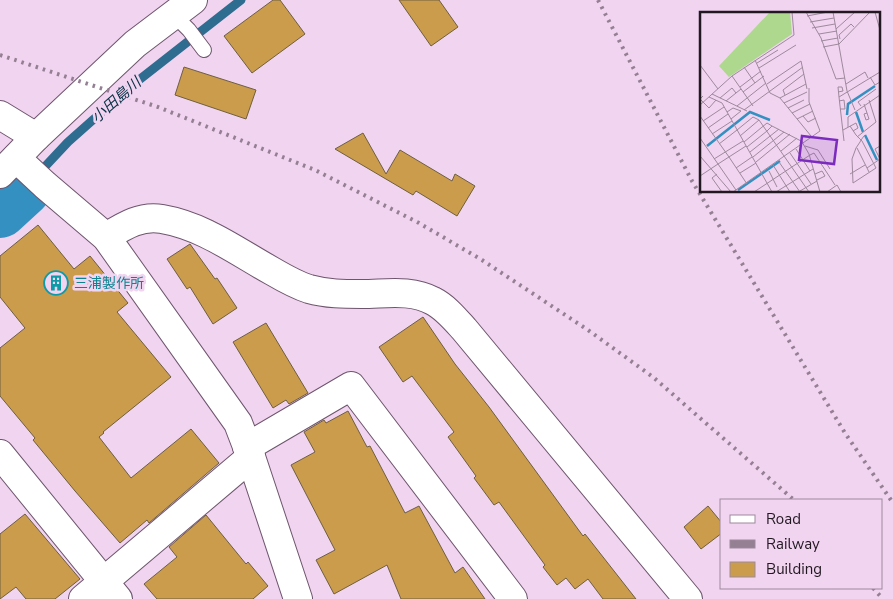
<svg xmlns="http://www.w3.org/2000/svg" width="893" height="599" viewBox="0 0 893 599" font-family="'Nunito Sans','Noto Sans JP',sans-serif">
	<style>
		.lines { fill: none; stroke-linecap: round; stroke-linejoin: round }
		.stream { stroke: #2e6c90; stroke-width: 9 }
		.river { stroke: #3390c0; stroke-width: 54 }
		.building { fill: #ca9c4c; stroke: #6f5e41 }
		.service-casing { stroke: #6e556d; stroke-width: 16 }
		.minor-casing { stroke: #6e556d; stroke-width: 30 }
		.service { stroke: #fff; stroke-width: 14 }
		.minor { stroke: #fff; stroke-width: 28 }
		.rail { stroke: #947f93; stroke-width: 4; stroke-dasharray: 2.5 5; stroke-linecap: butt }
		.labels { text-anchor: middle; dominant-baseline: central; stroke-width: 5; stroke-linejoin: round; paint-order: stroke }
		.culture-label { font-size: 14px; fill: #0d838f; stroke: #f1d4f0; text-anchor: start }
		.water-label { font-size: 15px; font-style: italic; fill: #093146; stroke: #f1d4f0 }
		.inset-river { fill: none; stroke: #3390c0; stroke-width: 2.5 }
		.inset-road { fill: none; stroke: #9e899d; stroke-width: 1 }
		.view { fill: #7b2cbf; fill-opacity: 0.15; stroke: #7b2cbf; stroke-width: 2.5 }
		.inset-edge { fill: none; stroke: #221821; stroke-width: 2.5 }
	</style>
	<rect width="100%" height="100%" fill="#f1d4f0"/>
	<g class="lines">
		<polyline class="stream" points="24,189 68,142 130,87 241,0"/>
		<polyline class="river" points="0,211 24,189"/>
	</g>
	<g class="building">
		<polygon points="273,0 280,0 305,34 252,73 224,36"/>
		<polygon points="399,0 439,0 458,27 431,46"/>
		<polygon points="184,67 256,90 246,119 175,95"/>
		<polygon points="363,133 386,174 400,150 452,181 455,174 475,186 457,216 416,191 413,195 335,149"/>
		<polygon points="38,225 74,269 90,256 128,303 117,312 171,377 103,432 104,433 99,437 131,478 191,429 219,463 149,523 147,520 120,543 75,491 33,440 35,438 0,396 0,348 25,328 0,297 0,256"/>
		<polygon points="190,244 215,279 217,278 237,308 213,324 190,287 187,289 167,259"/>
		<polygon points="423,317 455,364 489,407 583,536 585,534 636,599 603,599 588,579 575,589 566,578 557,585 543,567 545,565 499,502 494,505 474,478 476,476 448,437 454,432 412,376 403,382 379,347"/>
		<polygon points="266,323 308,393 289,404 286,400 273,408 233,342"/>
		<polygon points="348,411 367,447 370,446 405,513 419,506 455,573 463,567 485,599 401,599 387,565 334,594 316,560 335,550 291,465 315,452 304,432 324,420 326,423"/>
		<polygon points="708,506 722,523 722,533 701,549 684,527"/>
		<polygon points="25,514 80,579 55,599 26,599 16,587 0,599 0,534"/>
		<polygon points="206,515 246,564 248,562 268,586 253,599 157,599 144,584 177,557 169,547"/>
	</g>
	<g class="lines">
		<g class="service-casing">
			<polyline id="service" points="174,15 189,30 204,50"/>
		</g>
		<g class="minor-casing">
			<g id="minor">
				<polyline points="0,115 36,137"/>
				<polyline points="16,158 45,185 106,237 238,423 251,457 298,599"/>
				<polyline points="0,174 36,137 135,44 193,0"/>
				<path d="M106,237c18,-11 35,-22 56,-18 41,7 74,32 110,52 12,7 24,14 37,18 18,5 35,5 53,5 24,0 49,-5 71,7 12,6 22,18 31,28l224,270"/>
				<polyline points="247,447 351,386 513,599"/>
				<polyline points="0,454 118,599"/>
				<polyline points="83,599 251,457"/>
			</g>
		</g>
		<use href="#service" class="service"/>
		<use href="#minor" class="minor"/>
		<g class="rail">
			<polyline points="598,0 692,181 845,433 893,503"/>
			<polyline points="0,55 158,107 315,170 419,223 482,260 588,330 653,377 794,500"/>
			<polyline points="873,588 883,599"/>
		</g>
	</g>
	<defs>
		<g id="building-ring" transform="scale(1.25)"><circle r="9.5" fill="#f1d4f0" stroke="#0f9aa8" stroke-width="1.5"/><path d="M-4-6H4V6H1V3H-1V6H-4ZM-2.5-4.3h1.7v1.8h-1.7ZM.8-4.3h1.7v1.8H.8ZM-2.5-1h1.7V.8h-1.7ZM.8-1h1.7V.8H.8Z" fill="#0f9aa8"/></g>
	</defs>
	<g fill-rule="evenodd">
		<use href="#building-ring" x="56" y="283"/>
	</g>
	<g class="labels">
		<g class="culture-label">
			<text x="74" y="283">三浦製作所</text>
		</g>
		<g class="water-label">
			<text transform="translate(116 100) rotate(-41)">小田島川</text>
		</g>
	</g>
	<g transform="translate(700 12)">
		<rect width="180" height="180" fill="#f1d4f0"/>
		<path d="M70,0h20l2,22 -63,43 -10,-11z" fill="#add88d"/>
		<path class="inset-river" d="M156,100l7,20M147,103l1,-11 27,-18M165,123l12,25M7,134l43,-34 20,8M38,178l42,-29"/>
		<path class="inset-road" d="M106,0l15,26 15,41 9,-1M133,0l14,79 8,19M175,0l5,18M107,4l21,-4M110,10l24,-4M112,16l23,-4M136,17l19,-17M119,22l18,-3M140,27l-1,-4 12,-11 3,3M121,29l17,-3M123,35l16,-3 31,-32M55,48l15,33 10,5 31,38M57,51l21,-13M0,53l18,24M44,55l11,16M59,56l37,-23M32,64l21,30M170,65l5,8 5,-3M67,72l34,-23 6,28M146,72l19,-12 3,6M40,75l21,-16M43,80l21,-16M138,80l5,-1 -1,-4h-4l1,10M12,82l35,17M85,83l-2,-5 21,-16M3,84l-3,3 9,9 7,-8M9,85l13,6 50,89M20,86l12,-10 4,5M80,86l26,-14M26,89l15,-12M139,89l5,-1 1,9h-5M84,91l23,-11M164,92l5,15 -3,1 -2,-6 3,-1M0,93l32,-29 62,-41 -2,-23M37,94l29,-23M161,94l-3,-4 18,-13M88,96l16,-8M44,98l59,-43M27,100l6,-4 8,3 -10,8M92,101l18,-9M0,104l29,41M103,104l5,6 8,-4M97,107l16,-8M3,109l21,-14M150,114l6,9 6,6 14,27 -23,15 -1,-24 4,-11 4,-6 1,-2 3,-4M148,115v-10l32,-22M8,116l20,-14M37,118l16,-13 6,3 50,72M143,118l13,-7 2,5 -5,3M67,119l5,-5 31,16M12,122l20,-13M40,124l19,-16M157,125l19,-15 -7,-22M0,126l36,52M144,129l-5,-44 41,-25M44,130l23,-19 5,3M102,130l7,12 11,38M19,132l18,-14M105,134l13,4 12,19M180,134l-5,3 5,10M47,135l20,-16M157,136l12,24M96,137l14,22M81,139l16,-13M50,140l29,-23M90,141l21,31M110,143l4,-2 21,32M0,144l31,36M29,145l18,27M53,145l31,-25M14,147l29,-18M56,150l34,-28M79,150l21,30M18,152l28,-18M73,153l17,27M36,156l16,-11M167,156l13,-9M69,159l8,16M40,161l16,-10M17,162l-5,4 10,14M115,162l7,-3 3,5 -8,4M150,162l15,-9M0,164l18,-12M100,179l17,-10M33,180l87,-61 -11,-29v-14M54,180l56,-37M76,180l37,-23M127,180l10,-7 4,7"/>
		<path class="view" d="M102,124l35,4 -3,24 -35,-4z"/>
		<rect width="180" height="180" class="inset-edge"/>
	</g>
	<rect x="720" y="499" width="162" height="90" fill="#f1d4f0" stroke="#9e899d"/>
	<rect x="730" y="515" width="25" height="8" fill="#ffffff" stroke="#9e899d"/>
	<text x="766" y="524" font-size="15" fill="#221821">Road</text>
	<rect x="730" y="540" width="25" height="8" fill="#947f93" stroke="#9e899d"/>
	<text x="766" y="549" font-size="15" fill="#221821">Railway</text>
	<rect x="730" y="562" width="25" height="15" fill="#ca9c4c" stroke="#9e899d"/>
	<text x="766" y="574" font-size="15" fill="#221821">Building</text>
</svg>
